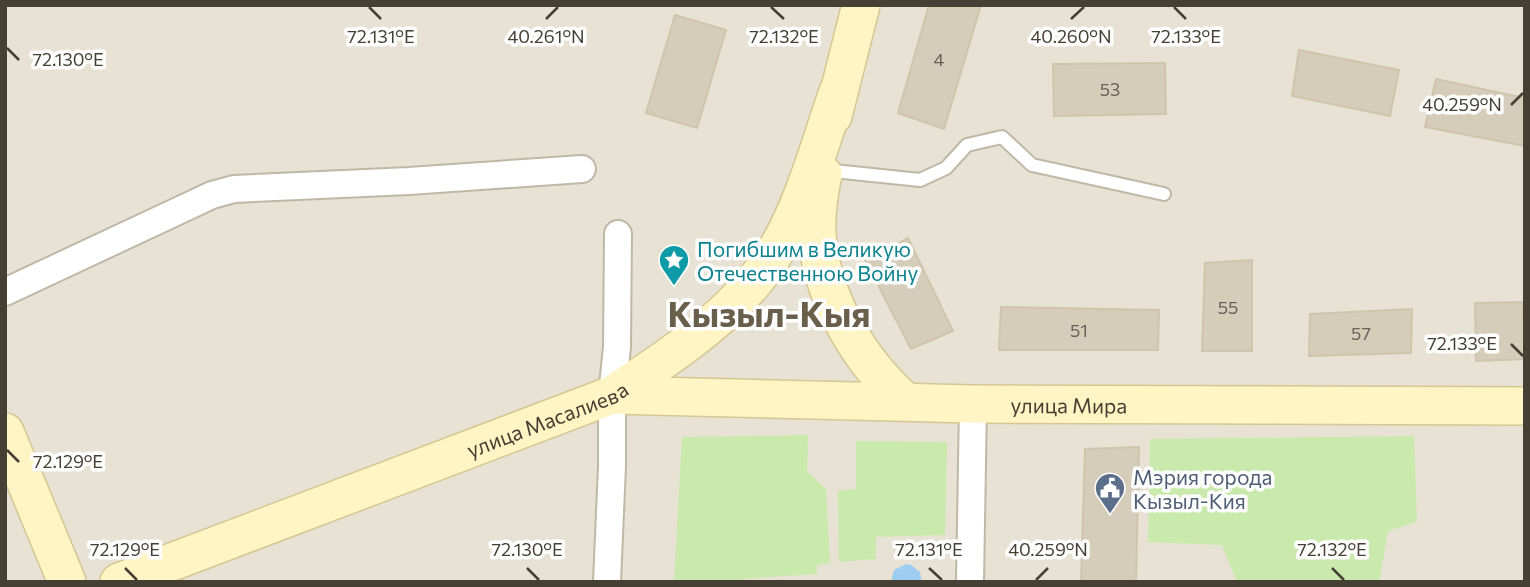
<svg xmlns="http://www.w3.org/2000/svg" width="1530" height="587" viewBox="0 0 1530 587" font-family="Commissioner,sans-serif">
	<style>
		.residential { fill: #e7e2d3 }
		.green { fill: #cae9ac }
		.water { fill: #9eccf3 }
		.building { fill: #d5ccba; stroke: #d0c4ad; stroke-width: 2 }
		.lines { fill: none; stroke-linecap: round; stroke-linejoin: round }
		.service-casing { stroke: #bfb8a7; stroke-width: 16 }
		.minor-casing { stroke: #bfb8a7; stroke-width: 30 }
		.secondary-casing { stroke: #d5c793; stroke-width: 40 }
		.service { stroke: #fff; stroke-width: 12 }
		.minor { stroke: #fff; stroke-width: 26 }
		.secondary { stroke: #fff4c3; stroke-width: 37 }
		.ticks { fill: none; stroke: #464034; stroke-width: 2.5 }
		.labels { text-anchor: middle; dominant-baseline: central; stroke-width: 7; stroke-linejoin: round; paint-order: stroke }
		.number-label { font-size: 18px; fill: #6a6356 }
		.culture-label { font-size: 21px; fill: #0d838f; stroke: #fff; text-anchor: start }
		.street-label { font-size: 21px; fill: #464034; stroke: #fff }
		.service-label { font-size: 21px; fill: #4e5e75; stroke: #fff; text-anchor: start }
		.town-label { font-size: 35px; font-weight: bold; fill: #695f4b; stroke: #fff }
		.ticks-label { font-size: 18px; text-anchor: middle; fill: #464034; stroke: #fff; stroke-width: 7; stroke-linejoin: round; paint-order: stroke }
	</style>
	<rect width="100%" height="100%" fill="#f3f0e5"/>
	<rect class="residential" x="5" y="5" width="1520" height="577"/>
	<g class="green">
		<polygon points="808,435 807,471 826,489 830,563 817,565 817,574 740,579 739,582 674,582 682,437"/>
		<polygon points="1414,436 1417,522 1388,531 1379,582 1237,582 1222,545 1148,542 1150,439"/>
		<polygon points="856,441 947,442 945,535 876,537 876,559 839,562 838,491 856,489"/>
	</g>
	<polygon class="water" points="906,564 911,565 920,572 922,582 891,582 894,570"/>
	<g class="building">
		<polygon points="929,5 981,5 944,129 898,113"/>
		<polygon points="675,15 726,30 697,128 646,113"/>
		<polygon points="1299,50 1399,70 1390,116 1292,96"/>
		<polygon points="1165,63 1166,114 1054,116 1053,64"/>
		<polygon points="1436,79 1525,98 1525,146 1425,127"/>
		<polygon points="908,238 953,331 911,349 865,260"/>
		<polygon points="1252,260 1252,351 1202,351 1205,263"/>
		<polygon points="1523,302 1525,359 1476,361 1475,303"/>
		<polygon points="1001,307 1159,310 1158,350 999,350"/>
		<polygon points="1412,309 1411,353 1309,356 1310,314"/>
		<polygon points="1139,447 1136,582 1081,582 1085,449"/>
	</g>
	<g class="lines">
		<g class="service-casing">
			<polyline id="service" points="824,170 920,180 946,168 967,145 1002,137 1032,165 1164,194"/>
		</g>
		<g class="minor-casing">
			<g id="minor">
				<polyline points="5,292 212,195 234,189 409,181 582,169"/>
				<polyline points="607,582 612,466 612,395 617,347 618,234"/>
				<polyline points="970,582 973,404"/>
			</g>
		</g>
		<g class="secondary-casing">
			<g id="secondary">
				<polyline points="833,116 861,5"/>
				<path d="M823,174c-4,19 -7,39 -6,59 3,62 42,128 88,168"/>
				<path id="s1" d="M612,395l361,9 552,2"/>
				<polyline points="5,432 67,582"/>
				<path id="s2" d="M119,582l493,-187c51,-34 106,-69 145,-117 42,-52 59,-124 81,-186"/>
			</g>
		</g>
		<use href="#service" class="service"/>
		<use href="#minor" class="minor"/>
		<use href="#secondary" class="secondary"/>
	</g>
	<path class="ticks" d="M369,7l12,12M771,7l13,12M1174,7l12,12M546,19l12,-12M1071,19l13,-12M7,48l12,12M1511,105l12,-12M1511,344l12,12M7,450l12,12M125,568l12,12M527,568l12,12M929,568l13,12M1332,568l12,12M1036,580l12,-12"/>
	<defs>
		<g id="sight-pin" transform="scale(1.575)"><path d="M0 17L-7.5 6A9.5 9.5 0 1 1 7.5 6Z" fill="#0f9aa8" stroke="#fff"/><path d="M0-6L1.8-2.2L6-1.7L2.9 1.2L3.7 5.4L0 3.3L-3.7 5.4L-2.9 1.2L-6-1.7L-1.8-2.2Z" fill="#fff"/></g>
		<g id="civic-pin" transform="scale(1.575)"><path d="M0 17L-7.5 6A9.5 9.5 0 1 1 7.5 6Z" fill="#5c6f8a" stroke="#fff"/><path d="M-.6-6.5H3V-4.5H.6V-3L4-1V1h2V6H-6V1h2V-1L-.6-3ZM-1.2 2.5V6h2.4V2.5Z" fill="#fff"/></g>
	</defs>
	<g fill-rule="evenodd">
		<use href="#sight-pin" x="674" y="260"/>
		<use href="#civic-pin" x="1110" y="488"/>
	</g>
	<g class="labels">
		<g class="number-label">
			<text x="939" y="59">4</text>
			<text x="1110" y="89">53</text>
			<text x="1228" y="307">55</text>
			<text x="1079" y="330">51</text>
			<text x="1361" y="333">57</text>
		</g>
		<g class="culture-label">
			<text x="697" y="248">Погибшим в Великую<tspan x="697" dy="24">Отечественною Войну</tspan></text>
		</g>
		<g class="street-label">
			<text stroke="none"><textPath href="#s1" startOffset="457">улица Мира</textPath></text>
			<text stroke="none"><textPath href="#s2" startOffset="458">улица Масалиева</textPath></text>
		</g>
		<g class="service-label">
			<text x="1133" y="476">Мэрия города<tspan x="1133" dy="24">Кызыл-Кия</tspan></text>
		</g>
		<g class="town-label">
			<text x="769" y="312">Кызыл-Кыя</text>
		</g>
	</g>
	<g class="ticks-label">
		<text x="784" y="43">72.132°E</text>
		<text x="381" y="43">72.131°E</text>
		<text x="546" y="43">40.261°N</text>
		<text x="1071" y="43">40.260°N</text>
		<text x="1186" y="43">72.133°E</text>
		<text x="68" y="66">72.130°E</text>
		<text x="1462" y="111">40.259°N</text>
		<text x="1462" y="350">72.133°E</text>
		<text x="68" y="468">72.129°E</text>
		<text x="125" y="556">72.129°E</text>
		<text x="527" y="556">72.130°E</text>
		<text x="929" y="556">72.131°E</text>
		<text x="1048" y="556">40.259°N</text>
		<text x="1332" y="556">72.132°E</text>
	</g>
	<rect width="1530" height="587" fill="none" stroke="#464034" stroke-width="14"/>
</svg>
